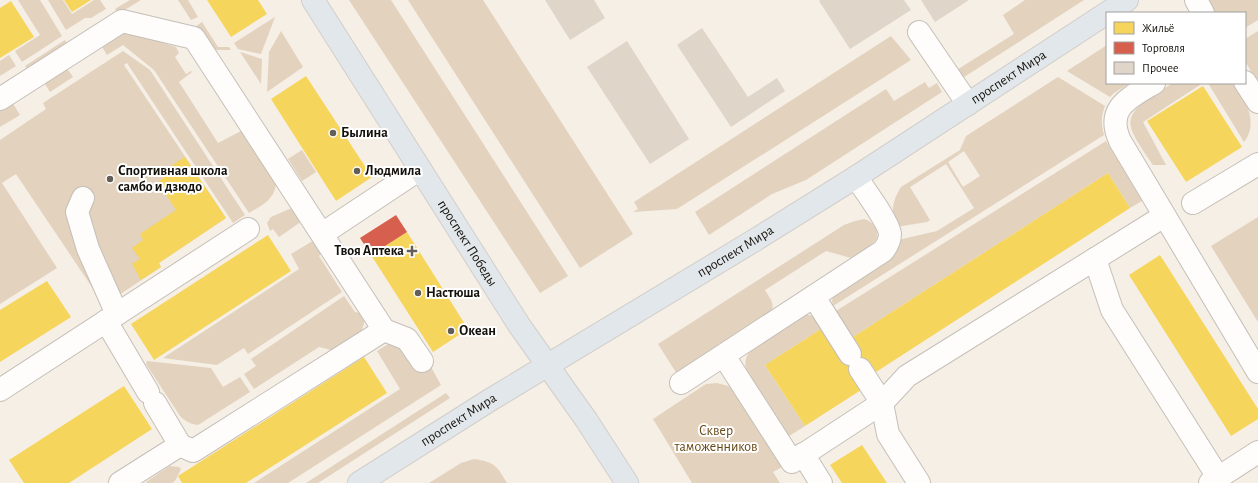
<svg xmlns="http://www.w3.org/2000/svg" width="1258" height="483" viewBox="0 0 1258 483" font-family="'Alegreya Sans',sans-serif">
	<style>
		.green { fill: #e3d2bd; fill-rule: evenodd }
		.homes { fill: #f6d55c }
		.shops { fill: #d6604d }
		.building { fill: #dfd5c9 }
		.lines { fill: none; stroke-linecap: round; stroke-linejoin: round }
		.minor-casing { stroke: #c4bfb8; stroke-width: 24 }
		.major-casing { stroke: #d1ceca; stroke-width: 24 }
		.minor { stroke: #fefdfb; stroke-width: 22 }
		.major { stroke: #e2e7eb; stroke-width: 22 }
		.poi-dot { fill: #635e57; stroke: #fff; stroke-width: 1.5 }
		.labels { text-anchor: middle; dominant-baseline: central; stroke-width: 4; stroke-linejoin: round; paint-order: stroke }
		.street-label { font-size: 14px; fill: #14100a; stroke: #fff }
		.poi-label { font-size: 14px; font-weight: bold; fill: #14100a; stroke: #fff; text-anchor: start }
		.park-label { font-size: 14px; fill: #674816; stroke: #fff }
	</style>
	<rect width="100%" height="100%" fill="#f6efe6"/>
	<g class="green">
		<polygon points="18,0 40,0 62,36 22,62 15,51 40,35"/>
		<polygon points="48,0 63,0 72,14 94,0 100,0 106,9 91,18 85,18 66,30"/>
		<polygon points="130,0 141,0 118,14 115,9"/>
		<polygon points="178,0 188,0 198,17 191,20"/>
		<polygon points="349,0 391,0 568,276 540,293"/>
		<polygon points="408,0 483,0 633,234 580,268"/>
		<polygon points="1025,0 1084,0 961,79 955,71 1014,34 1003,15"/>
		<polygon points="1208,0 1258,0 1258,20 1245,28 1245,13 1215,13"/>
		<polygon points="275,17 261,54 238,49 234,43"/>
		<polygon points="202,22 218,47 229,47 231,50 210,50 195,27"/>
		<path d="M120,29l56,18 3,6 -4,4 11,17 5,-3 1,1 -13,10 39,61 25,-13 33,55c-3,16 -14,20 -27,28l-95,-143 -31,-25 -16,10 -6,-10z"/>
		<polygon points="281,31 303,67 267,92 269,52"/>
		<polygon points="1258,31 1258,79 1256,80 1245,61 1245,39"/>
		<polygon points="891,36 911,60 677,209 633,212 638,209 634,202"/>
		<polygon points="65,40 68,45 28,71 25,66"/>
		<polygon points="1107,45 1107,83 1130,83 1114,93 1110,97 1067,71"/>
		<polygon points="123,51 150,70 245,215 233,223 127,63 124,65 226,218 159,263 161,267 104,305 16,174 2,183 57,268 0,304 0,140 46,109 43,103"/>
		<polygon points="240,52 262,59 261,84"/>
		<polygon points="9,55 16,66 0,76 0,61"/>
		<polygon points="64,64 73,77 50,92 41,78"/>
		<path d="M1058,77l47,29c-4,10 -4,18 -1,29l-271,171 -1,-6 2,-6 64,-54 39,-9 37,-23 -28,-44 -36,23 20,33 -3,2 -31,5c-5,-17 -4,-25 5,-40l59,-37 6,-14zM964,151l16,25 -17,11 -15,-25z"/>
		<polygon points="925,82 929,88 937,83 942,92 806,180 772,194 709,235 695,212 886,89 894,101"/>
		<path d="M1173,83h30l-60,39 23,43h-13c-6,-9 -20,-28 -22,-38 -5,-20 28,-35 42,-44z"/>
		<path d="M1208,83h27c12,18 23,42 9,59z"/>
		<polygon points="9,97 20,115 0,127 0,102"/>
		<polygon points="1106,141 1142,201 1130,208 1108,173 853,337 836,311"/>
		<polygon points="302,150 316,172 302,181 288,159"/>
		<polygon points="294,207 302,221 279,237 273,229 270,231 267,223 271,217"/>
		<polygon points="1258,217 1258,322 1211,246"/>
		<path d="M864,219c6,2 9,4 12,10 7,14 -16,23 -25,29l-25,-7 -61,39c5,9 11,13 5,25l-93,59 -19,-30 186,-119 11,-4z"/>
		<polygon points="316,239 322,253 319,256 342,292 248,354 244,348 217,365 163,358 299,269 291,254"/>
		<path d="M344,296l11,16 5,1 4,5c2,17 -17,25 -29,33l-16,-4 -65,42 -10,-15 12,-8 -5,-7z"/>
		<path d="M805,314l8,2 8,13 -56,36 40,61 -19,12 -39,-61c-1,-7 -3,-14 0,-21 6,-13 44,-34 58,-42z"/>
		<polygon points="393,341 426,358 441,385 288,483 254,483 400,389 377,351"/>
		<path d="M147,361l64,7 12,19 17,-10 10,15 -52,33c-8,-1 -13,-4 -18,-9l-34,-52z"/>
		<polygon points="717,383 728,386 738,392 784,466 773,472 780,483 692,483 653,419 706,384"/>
		<polygon points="446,393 450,398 318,483 306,483"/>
		<path d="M474,459c21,3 23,7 33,24h-78l32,-20z"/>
		<polygon points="170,466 179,467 181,469 175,481 172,483 147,483 146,482"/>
	</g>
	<g class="homes">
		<polygon points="64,0 91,0 72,12"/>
		<polygon points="207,0 258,0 267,14 231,37"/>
		<polygon points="11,1 34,37 0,58 0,8"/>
		<polygon points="306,76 372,177 336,201 271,99"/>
		<polygon points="1203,86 1242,147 1186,182 1147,121"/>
		<polygon points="185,157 226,218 159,263 161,267 141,280 132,264 140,259 132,248 143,240 140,234 176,210 158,182 166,176 163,171"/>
		<polygon points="1108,173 1130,208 876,372 870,363 851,375 861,390 805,426 765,365 821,329 841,360 860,348 853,337"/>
		<polygon points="407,232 468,329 433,352 371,255"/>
		<polygon points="268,235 291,271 154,360 131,324"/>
		<polygon points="1160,255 1258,409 1258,419 1231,436 1129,275"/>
		<polygon points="47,281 71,317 0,362 0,310"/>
		<polygon points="364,357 387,393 246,483 182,483 178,476"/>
		<polygon points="124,386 152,429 69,483 24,483 9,460"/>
		<polygon points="862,445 887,483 842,483 830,465"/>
	</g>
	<polygon class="shops" points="396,215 407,232 371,255 360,238"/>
	<g class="building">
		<polygon points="545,0 594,0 605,18 570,40"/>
		<polygon points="820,0 904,0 911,10 850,49 819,1"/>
		<polygon points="921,0 969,0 935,22"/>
		<polygon points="702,28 748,97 777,78 785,91 731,127 677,45"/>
		<polygon points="627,41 689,139 650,164 587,67"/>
	</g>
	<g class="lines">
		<g class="minor-casing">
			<g id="minor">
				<polyline points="1196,0 1203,13"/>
				<polyline points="919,32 968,104"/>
				<polyline points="1245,82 1258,102"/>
				<path d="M1154,83c-25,15 -49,25 -34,58l138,231"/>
				<polyline points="0,99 122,21 194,38 384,330 407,339 422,361"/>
				<polyline points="83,198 77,212 88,249 117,314"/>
				<polyline points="1193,203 1258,164"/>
				<polyline points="322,234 420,169"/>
				<polyline points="1095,259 1112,310 1218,477"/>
				<polyline points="814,297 850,354"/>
				<polyline points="106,321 148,392"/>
				<polyline points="724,356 792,462 882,403 860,369"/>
				<path d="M681,383l202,-132c4,-5 7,-10 7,-17 -1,-12 -27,-46 -34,-57"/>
				<polyline points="0,390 248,229"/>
				<polyline points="155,403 180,445 193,451 384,330"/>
				<polyline points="803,454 821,483"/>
				<polyline points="120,483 180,445"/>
				<polyline points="919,483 888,434 882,403 907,376 1164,216"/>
				<polyline points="1210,483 1258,452"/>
			</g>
		</g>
		<g class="major-casing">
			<g id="major">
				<path id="s1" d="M313,0l206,325 68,96 40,62"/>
				<polyline points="1107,13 1127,0"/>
				<path id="s2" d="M359,483l131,-83 265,-160 101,-63 251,-164"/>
			</g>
		</g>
		<use href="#minor" class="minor"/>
		<use href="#major" class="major"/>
	</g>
	<g class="poi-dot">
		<circle cx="333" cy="133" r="4"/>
		<circle cx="357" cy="171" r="4"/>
		<circle cx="110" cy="179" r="4"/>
		<path d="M410 245h4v4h4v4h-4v4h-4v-4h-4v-4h4z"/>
		<circle cx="418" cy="293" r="4"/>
		<circle cx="451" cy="331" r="4"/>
	</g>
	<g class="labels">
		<g class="street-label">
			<text stroke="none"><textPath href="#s2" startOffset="766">проспект Мира</textPath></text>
			<text stroke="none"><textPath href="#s1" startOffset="288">проспект Победы</textPath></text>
			<text stroke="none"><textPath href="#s2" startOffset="442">проспект Мира</textPath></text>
			<text stroke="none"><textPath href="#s2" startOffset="118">проспект Мира</textPath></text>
		</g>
		<g class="poi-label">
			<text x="341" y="133">Былина</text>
			<text x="118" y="171">Спортивная школа<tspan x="118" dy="16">самбо и дзюдо</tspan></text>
			<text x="365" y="171">Людмила</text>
			<text x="404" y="251" text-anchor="end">Твоя Аптека</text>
			<text x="426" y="293">Настюша</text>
			<text x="459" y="331">Океан</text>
		</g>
		<g class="park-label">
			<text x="716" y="431">Сквер<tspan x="716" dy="16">таможенников</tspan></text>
		</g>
	</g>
	<rect x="1106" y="12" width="140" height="72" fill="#ffffff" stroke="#a19f9d"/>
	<rect x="1114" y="22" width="20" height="12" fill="#f6d55c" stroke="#a19f9d"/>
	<text x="1142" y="32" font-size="12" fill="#14100a">Жильё</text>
	<rect x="1114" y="42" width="20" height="12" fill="#d6604d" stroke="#a19f9d"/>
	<text x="1142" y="52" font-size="12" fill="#14100a">Торговля</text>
	<rect x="1114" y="62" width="20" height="12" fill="#dfd5c9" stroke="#a19f9d"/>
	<text x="1142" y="72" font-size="12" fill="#14100a">Прочее</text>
</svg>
